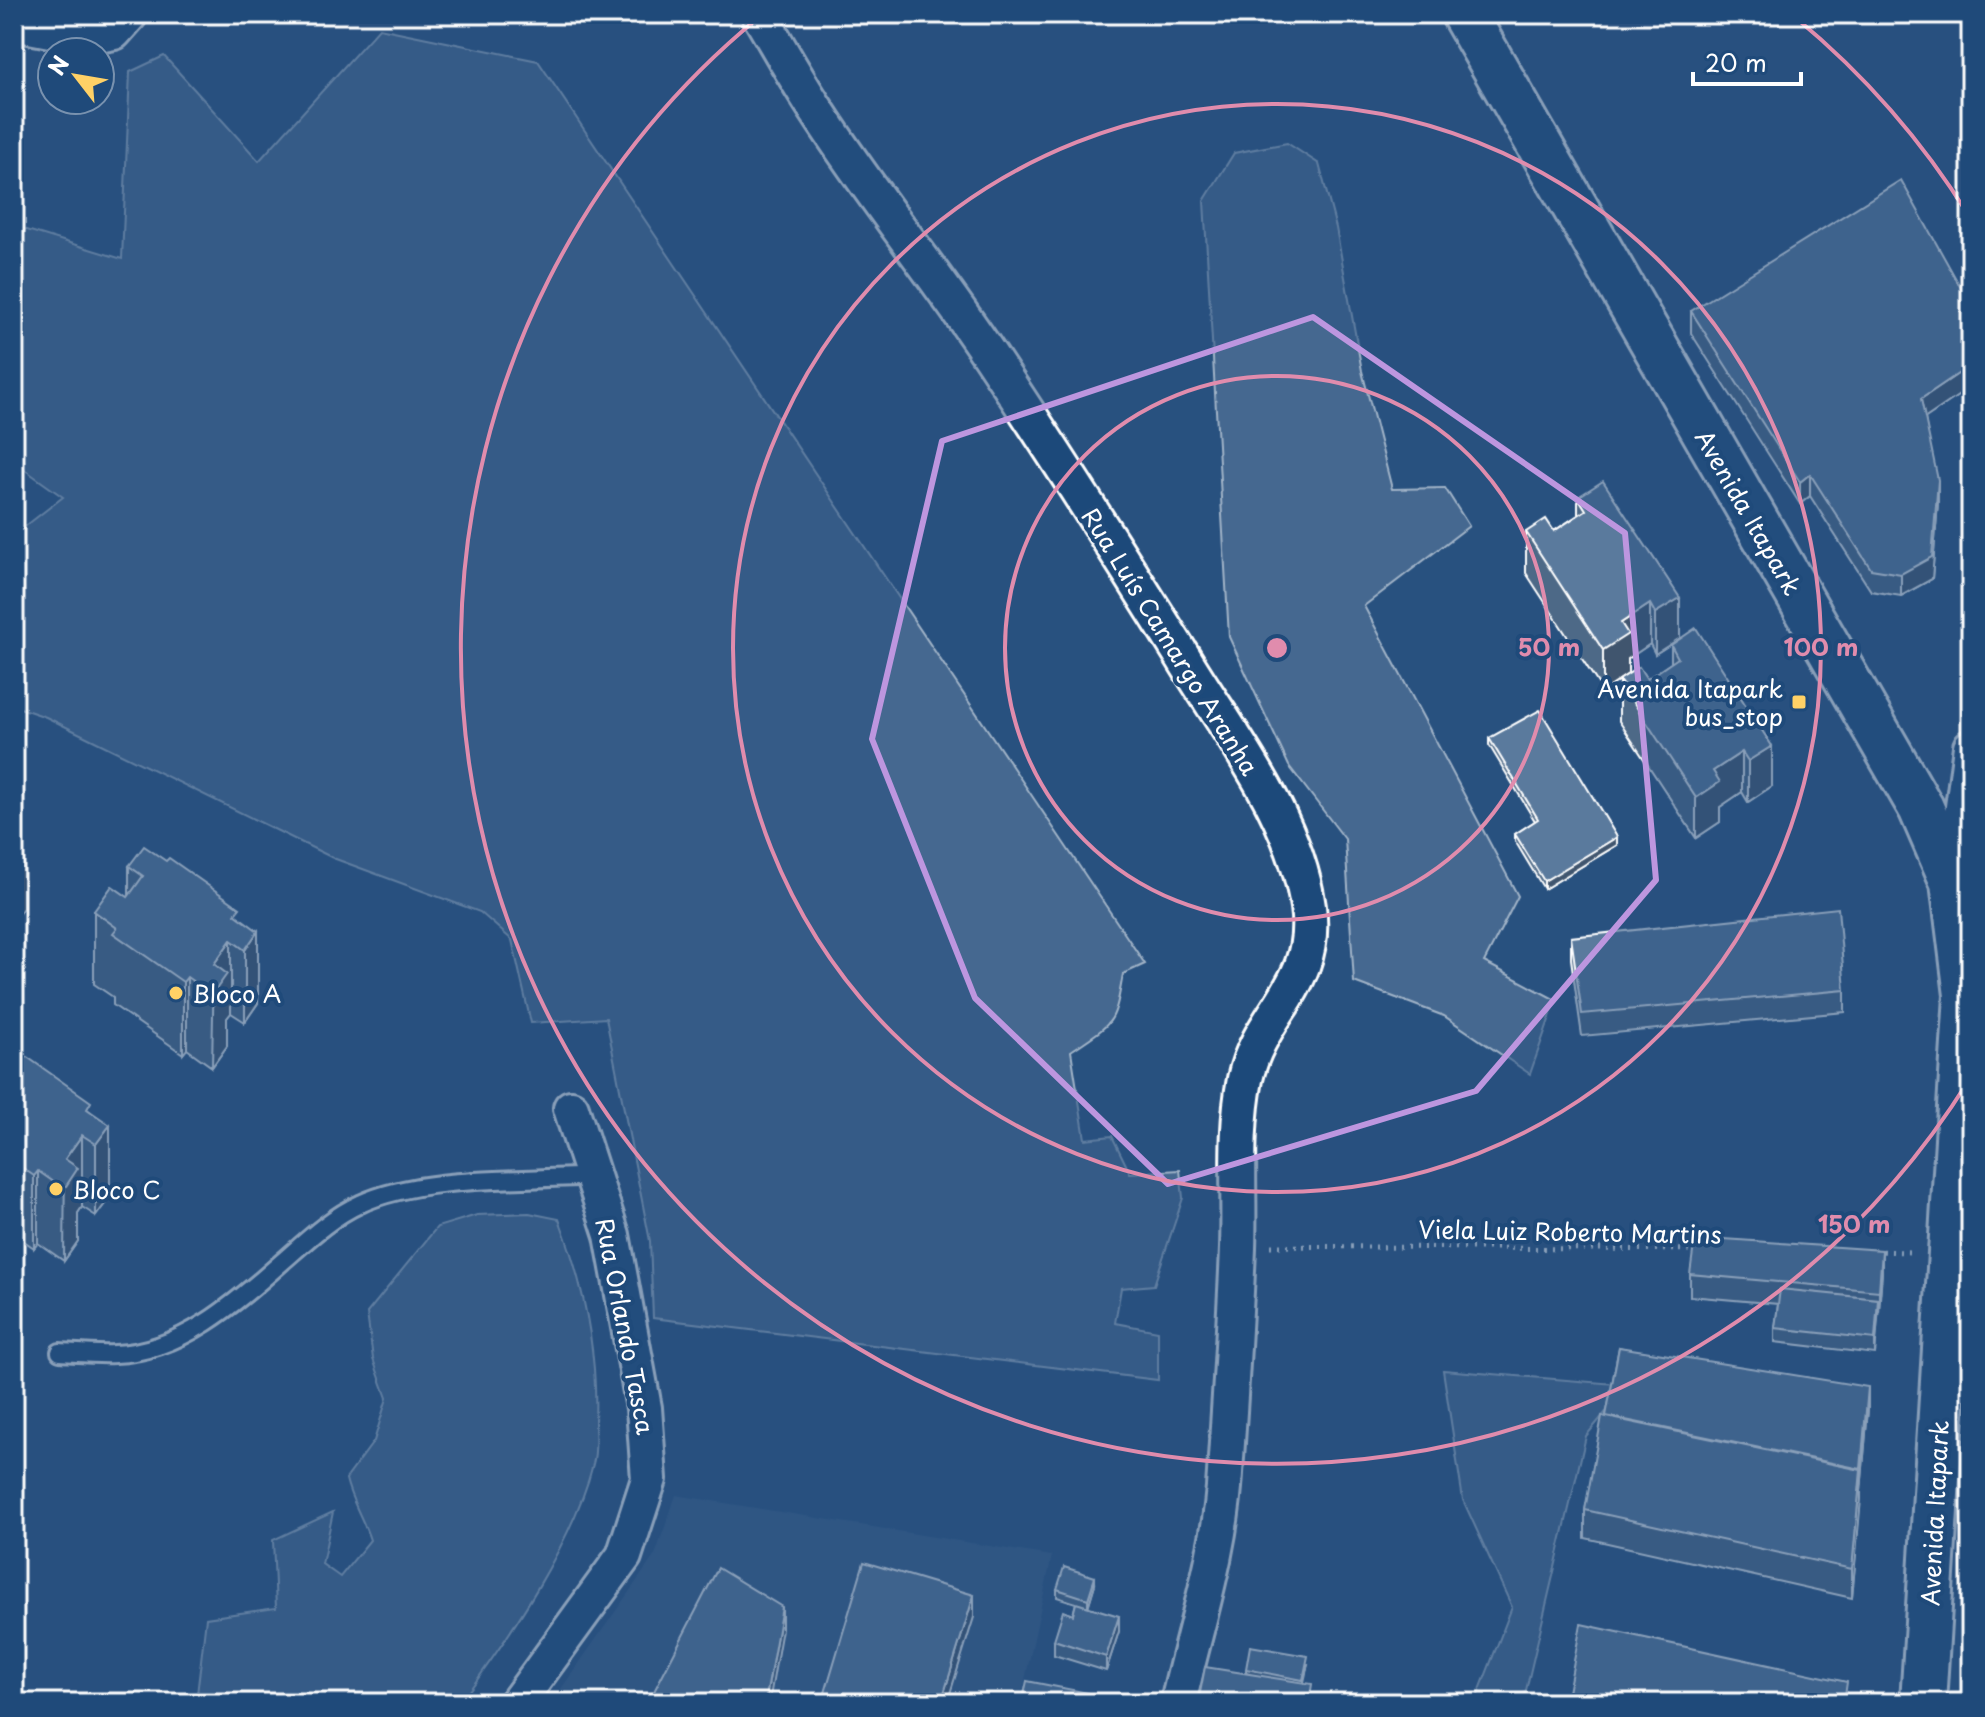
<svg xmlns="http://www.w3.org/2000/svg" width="1985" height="1717" viewBox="0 0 1985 1717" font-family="'Playpen Sans',sans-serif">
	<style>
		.built { fill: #375d88 }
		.green { fill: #446890; stroke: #a2b4c8; stroke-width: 2 }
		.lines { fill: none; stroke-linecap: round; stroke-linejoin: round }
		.service-casing { stroke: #fff; stroke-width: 22 }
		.minor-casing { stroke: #fff; stroke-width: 40 }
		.secondary-casing { stroke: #fff; stroke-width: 50 }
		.path { stroke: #fff; stroke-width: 5; stroke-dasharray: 2 6; stroke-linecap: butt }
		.service { stroke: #1f4a7a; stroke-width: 16 }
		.minor { stroke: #1f4a7a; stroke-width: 34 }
		.secondary { stroke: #1f4a7a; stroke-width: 44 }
		.wall { fill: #4d6987; stroke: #fff; stroke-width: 2 }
		.shaded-wall { fill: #3f556e; stroke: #fff; stroke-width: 2 }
		.building { fill: #5a7a9d; stroke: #fff; stroke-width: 2 }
		.marked { fill: none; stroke: #bd96df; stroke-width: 6; stroke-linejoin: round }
		.ring { fill: none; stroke: #e08cad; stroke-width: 4 }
		.poi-dot { fill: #ffd166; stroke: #1f4a7a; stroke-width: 3 }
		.labels { text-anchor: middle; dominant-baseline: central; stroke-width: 8; stroke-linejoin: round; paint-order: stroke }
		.street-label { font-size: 24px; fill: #fff; stroke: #1f4a7a }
		.poi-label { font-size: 24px; fill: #fff; stroke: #1f4a7a; text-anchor: start }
		.centre { fill: #e08cad; stroke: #1f4a7a; stroke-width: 4 }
		.ring-label { font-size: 24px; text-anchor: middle; font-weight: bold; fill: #e08cad; stroke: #1f4a7a; stroke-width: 8; stroke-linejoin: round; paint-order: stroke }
	</style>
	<rect width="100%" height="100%" fill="#28517f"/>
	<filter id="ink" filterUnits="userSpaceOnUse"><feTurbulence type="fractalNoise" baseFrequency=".0125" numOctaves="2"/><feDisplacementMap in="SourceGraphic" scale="16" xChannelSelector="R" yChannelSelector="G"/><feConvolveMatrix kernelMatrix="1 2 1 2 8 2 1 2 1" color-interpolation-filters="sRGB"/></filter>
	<g filter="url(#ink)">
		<polygon class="built" points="676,1495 1052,1556 1020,1703 551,1703 655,1555"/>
		<g class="green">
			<path d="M379,28l159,33 607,903 -22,10c-9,52 -8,47 -52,77l14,88 27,-3 18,37 50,-3 3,28 -29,87 -33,3 -6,35 43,8v49l-505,-62 -3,-77 -44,-223 -75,5 -19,-83 -32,-28 -147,-54 -287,-141 -32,-11v-171l49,-38 -49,-35v-236l108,33 8,-187 34,-16 95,105z"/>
			<polygon points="1287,143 1319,164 1336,228 1362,371 1392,489 1445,488 1469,526 1364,606 1518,896 1484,962 1556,1000 1530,1074 1444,1016 1354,982 1345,839 1289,766 1229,637 1204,201 1234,153"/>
			<path d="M529,1213l30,6c25,66 39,132 36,203 0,13 2,29 -2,42 -19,77 -85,175 -133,239h-264l10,-85 70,-10 -3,-68 60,-28 -11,52 18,13 30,-37c-7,-22 -19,-39 -24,-61l28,-38 13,-43 -14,-39 -6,-46 70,-86 40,-12z"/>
			<polygon points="1443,1370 1628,1385 1586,1436 1523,1703 1475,1703 1512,1607 1463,1500"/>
		</g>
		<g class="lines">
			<g class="service-casing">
				<path id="service" d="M60,1352c18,1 37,3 55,2 65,-2 121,-51 167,-92 24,-21 49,-45 78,-58 61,-29 164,-23 234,-28"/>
			</g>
			<g class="minor-casing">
				<g id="minor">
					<path d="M759,14c19,32 37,65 58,97 54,84 118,162 173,245 66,99 130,200 193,301 47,78 112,158 125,250 11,78 -48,104 -63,172 -11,56 -5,112 -7,169 -3,75 -8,150 -13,225 -4,77 -30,155 -47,230"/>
					<polyline points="14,23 87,37 114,32 130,14"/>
					<polyline points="1953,882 1971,747"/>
					<polyline points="517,1703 624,1556 649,1479 644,1408 612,1235 571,1108"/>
				</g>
			</g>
			<g class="secondary-casing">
				<polyline id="secondary" points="1464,14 1921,808 1953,882 1967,995 1923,1703"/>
			</g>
			<g class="path">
				<polyline points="1271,1246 1697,1250"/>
				<polyline points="1875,1251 1913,1252"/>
			</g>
			<use href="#service" class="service"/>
			<use href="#minor" class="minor"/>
			<use href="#secondary" class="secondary"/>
		</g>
		<g class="wall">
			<polygon points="1971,306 1971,387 1925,418 1938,502 1932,579 1901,596 1871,591 1810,496 1800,504 1691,333 1691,311"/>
			<polygon points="1578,497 1680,638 1655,654 1650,644 1628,659 1628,674 1647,679 1671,663 1671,645 1772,786 1748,802 1742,792 1720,807 1720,822 1696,838 1619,721 1619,680 1603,691 1526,573 1526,532 1554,531 1578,515"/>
			<polygon points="1489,738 1617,845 1544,889 1515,841 1515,834 1535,821 1489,745"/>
			<polygon points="129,866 240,918 258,1003 245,1022 231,1013 227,1018 227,1046 212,1067 187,1049 183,1054 113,1005 113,997 94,984 94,911 128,897 129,896"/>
			<polygon points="1571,937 1845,990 1845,1012 1582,1036 1571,959"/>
			<polygon points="14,1053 91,1112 110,1197 96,1216 82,1207 78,1213 78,1241 64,1261 38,1243 34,1248 14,1234"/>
			<polygon points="1882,1272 1875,1354 1775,1342 1775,1328 1778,1304 1690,1296 1690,1274"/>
			<polygon points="1619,1347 1868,1409 1852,1598 1585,1538 1585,1510 1606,1417"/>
			<polygon points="1095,1584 1088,1607 1119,1631 1106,1671 1054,1655 1054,1640 1073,1615 1076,1603 1057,1597 1057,1589"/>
			<polygon points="1308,1664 1304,1682 1312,1698 1246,1673 1246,1669"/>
		</g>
		<g class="shaded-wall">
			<polygon points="1971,365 1971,387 1921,421 1921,399"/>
			<polygon points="1810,474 1810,496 1800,504 1800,482"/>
			<polygon points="1938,480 1938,502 1932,579 1901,596 1901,574"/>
			<polygon points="1680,598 1680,638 1655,654 1655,613"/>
			<polygon points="1650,604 1650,644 1628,659 1628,674 1603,691 1603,650 1621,623"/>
			<polygon points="1772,746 1772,786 1748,802 1748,761"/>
			<polygon points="1742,752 1742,792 1720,807 1720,822 1696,838 1696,798 1713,771"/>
			<polygon points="23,835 23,908 14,920 14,848"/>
			<polygon points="1617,837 1617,845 1544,889 1544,881"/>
			<polygon points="258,931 258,1003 245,1022 245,950"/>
			<polygon points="231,940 231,1013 227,1018 227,1046 212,1067 214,964"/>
			<polygon points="187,977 187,1049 183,1054 183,982"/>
			<polygon points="110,1125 110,1197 96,1216 96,1144"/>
			<polygon points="82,1135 82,1207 78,1213 78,1241 64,1261 65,1159"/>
			<polygon points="38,1171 38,1243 34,1248 34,1176"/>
			<polygon points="1882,1250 1882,1272 1879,1313 1879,1291"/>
			<polygon points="1878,1299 1878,1314 1875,1354 1875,1339"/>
			<polygon points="1868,1387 1868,1409 1861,1491 1861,1469"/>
			<polygon points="1861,1470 1861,1499 1852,1598 1852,1569"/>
			<polygon points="1095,1577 1095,1584 1088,1607 1088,1599"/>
			<polygon points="974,1595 974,1617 947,1703 941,1703"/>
			<polygon points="782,1607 782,1629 769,1703 765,1703"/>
			<polygon points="1119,1616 1119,1631 1106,1671 1106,1657"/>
		</g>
		<g class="building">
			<polygon points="1901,180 1971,306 1971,365 1921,399 1938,480 1932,557 1901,574 1871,569 1810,474 1800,482 1691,311"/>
			<polygon points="1603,481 1680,598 1655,613 1650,604 1621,623 1628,634 1603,650 1526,532 1546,519 1554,531 1586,510 1578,497"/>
			<polygon points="1696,628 1772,746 1748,761 1742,752 1713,771 1720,782 1696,798 1619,680 1639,667 1647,679 1678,658 1671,645"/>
			<polygon points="1540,710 1617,837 1544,881 1515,834 1538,819 1489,738"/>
			<polygon points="14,829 23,835 14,848"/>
			<polygon points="144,846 166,861 169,858 240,908 235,914 258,931 245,950 231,940 214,964 227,974 212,995 187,977 183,982 113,933 117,928 94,911 112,886 128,897 143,876 129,866"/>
			<polygon points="1838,908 1845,990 1582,1014 1571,937"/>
			<polygon points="20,1052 91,1102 87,1109 110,1125 96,1144 82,1135 65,1159 78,1168 64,1189 38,1171 34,1176 14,1162 14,1053 18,1056"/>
			<polygon points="1695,1237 1882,1250 1879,1291 1690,1274"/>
			<polygon points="1780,1289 1878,1299 1875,1339 1775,1328"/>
			<polygon points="1619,1347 1868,1387 1861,1469 1606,1416"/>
			<polygon points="1602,1416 1861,1470 1852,1569 1585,1510"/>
			<polygon points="864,1562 974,1595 941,1703 822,1703"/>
			<polygon points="1064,1567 1095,1577 1088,1599 1057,1589"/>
			<polygon points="718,1568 782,1607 765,1703 648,1703"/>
			<polygon points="1076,1603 1119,1616 1106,1657 1054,1640 1063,1611 1073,1615"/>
			<polygon points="1581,1624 1847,1682 1844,1703 1566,1703"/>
			<polygon points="1250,1646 1308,1656 1303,1680 1246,1669"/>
			<polygon points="1205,1667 1312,1684 1309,1703 1198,1703"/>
			<polygon points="1027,1681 1088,1693 1086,1703 1022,1703"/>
			<polygon points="1103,1698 1133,1703 1103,1703"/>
		</g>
	</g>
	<path d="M0 0H1985V1717H0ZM1313,317l312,216 31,347 -180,211 -308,93 -193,-186 -103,-259 70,-298z" fill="#28517f" fill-opacity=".55" fill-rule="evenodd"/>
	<path class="marked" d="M1313,317l312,216 31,347 -180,211 -308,93 -193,-186 -103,-259 70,-298z"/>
	<g class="ring">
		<circle cx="1277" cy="648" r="272"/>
		<circle cx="1277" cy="648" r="544"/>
		<path d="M1969 1080A816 816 0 1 1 758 18M1796 18A816 816 0 0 1 1969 216"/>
	</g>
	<g class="poi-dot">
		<rect x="1791" y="694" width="16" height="16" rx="4"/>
		<circle cx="176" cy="993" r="8"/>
		<circle cx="56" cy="1189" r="8"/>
	</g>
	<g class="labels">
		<g class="street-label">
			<text transform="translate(1749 512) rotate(60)">Avenida Itapark</text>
			<text transform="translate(1171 641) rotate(58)">Rua Luís Camargo Aranha</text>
			<text transform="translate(1570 1231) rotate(1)">Viela Luiz Roberto Martins</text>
			<text transform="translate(626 1326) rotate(79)">Rua Orlando Tasca</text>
			<text transform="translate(1934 1513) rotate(-87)">Avenida Itapark</text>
		</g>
		<g class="poi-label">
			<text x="1783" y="688" text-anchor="end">Avenida Itapark<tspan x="1783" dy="28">bus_stop</tspan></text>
			<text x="192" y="993">Bloco A</text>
			<text x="72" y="1189">Bloco C</text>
		</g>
	</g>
	<circle cx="1277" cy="648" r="12" class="centre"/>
	<g class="ring-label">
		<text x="1549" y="656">50 m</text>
		<text x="1821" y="656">100 m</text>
		<text x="1854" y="1233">150 m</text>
	</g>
	<rect width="1985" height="1717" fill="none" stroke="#1f4a7a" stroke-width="48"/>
	<rect x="24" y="24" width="1937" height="1669" fill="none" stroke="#fff" stroke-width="3" filter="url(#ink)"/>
	<g transform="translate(76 76) rotate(301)"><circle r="38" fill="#1f4a7a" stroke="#7992af" stroke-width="2"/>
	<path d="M0-6L14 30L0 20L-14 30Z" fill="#ffd166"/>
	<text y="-12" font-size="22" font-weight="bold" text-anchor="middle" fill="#ffffff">N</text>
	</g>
	<path d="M1693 72v12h108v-12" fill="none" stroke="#ffffff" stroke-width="4"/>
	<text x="1705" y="72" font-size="24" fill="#ffffff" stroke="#1f4a7a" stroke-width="6" paint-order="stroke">20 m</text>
</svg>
